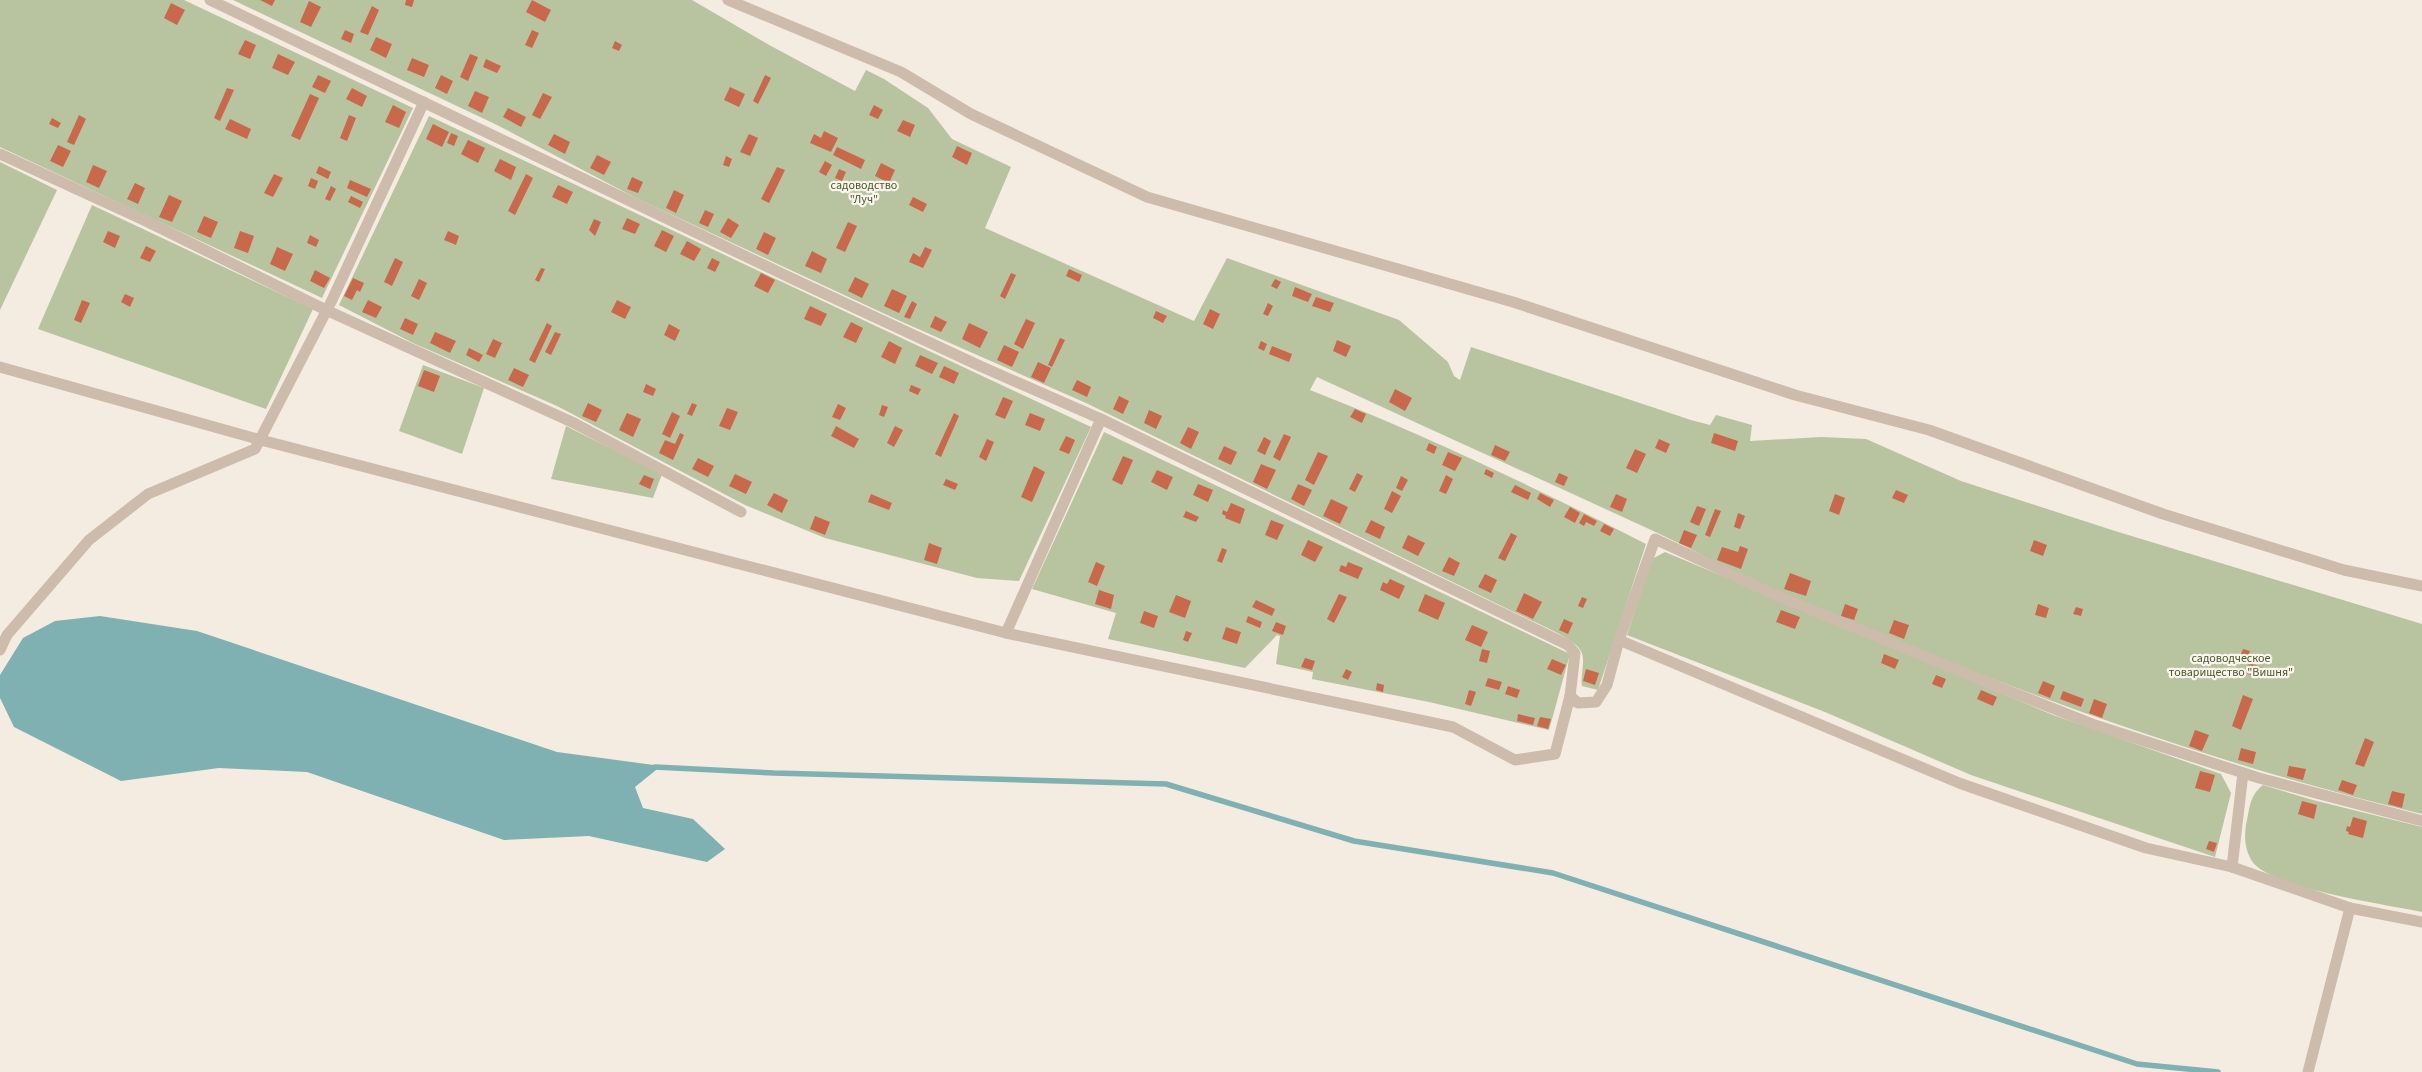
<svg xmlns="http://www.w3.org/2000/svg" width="2422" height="1072" viewBox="0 0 2422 1072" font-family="'Source Sans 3',sans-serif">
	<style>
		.green { fill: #b8c4a0 }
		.water { fill: #7fb0b2 }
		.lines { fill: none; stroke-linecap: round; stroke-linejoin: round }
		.stream { stroke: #7fb0b2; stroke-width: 5.5 }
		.building { fill: #c8694b }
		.lane { stroke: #cdbbac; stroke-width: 11 }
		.labels { text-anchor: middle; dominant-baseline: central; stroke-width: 4.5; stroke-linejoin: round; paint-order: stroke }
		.park-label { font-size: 12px; fill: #4a5a2e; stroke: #fbf5ee }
	</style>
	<rect width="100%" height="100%" fill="#f4ebe1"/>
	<g class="green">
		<polygon points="0,0 184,0 413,108 322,298 0,147"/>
		<path d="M233,0h459l79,46 84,45 11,-21 18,9 44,29 24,31 59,28 -26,61 209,93 33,-63 172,62 49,42 6,14 6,4 11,-33 220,73 19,5 6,-10 36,10 -2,16 71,-4 45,2 95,42 154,50 307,93v190c-218,-52 -427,-130 -633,-217 -48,-21 -93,-46 -140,-68 -111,-51 -222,-101 -332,-152l-7,13c115,45 226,98 336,154l-48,146 -16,-4c-2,-11 4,-25 -1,-35 -5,-12 -47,-29 -61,-36l-434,-212 -186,-82 -262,-122 -143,-75z"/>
		<polygon points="429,116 1091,427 1019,581 977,578 825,538 745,505 557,406 413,343 339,305"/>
		<polygon points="0,162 57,190 0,310"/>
		<polygon points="92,205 313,309 266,409 38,329"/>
		<polygon points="423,365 484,388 462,454 399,431"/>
		<polygon points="566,426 662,474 653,498 551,479"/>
		<polygon points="1104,432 1570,654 1549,730 1429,702 1312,679 1313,672 1276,664 1280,636 1277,635 1245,668 1108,639 1116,613 1032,589"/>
		<polygon points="1665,552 2053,715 2221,774 2231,793 2215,857 1971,775 1825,712 1627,635 1652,559"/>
		<path d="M2263,785l50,15 109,27v85c-34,-7 -153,-24 -170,-51 -7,-11 -8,-23 -6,-36 4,-17 3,-29 17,-40z"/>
	</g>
	<polygon class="water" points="100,616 197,631 557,752 661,766 635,787 643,808 693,819 725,849 707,862 589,836 504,840 307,772 219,768 121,781 14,727 0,698 0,675 23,638 55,621"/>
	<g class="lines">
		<polyline class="stream" points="655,767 774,773 1166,784 1354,841 1553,873 2137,1064 2218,1072"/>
	</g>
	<g class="building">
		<polygon points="260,0 275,0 272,6"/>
		<polygon points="406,0 414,0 412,7 405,5"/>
		<polygon points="532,0 551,10 545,22 526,12"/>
		<polygon points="309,1 321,7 311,27 300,22"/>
		<polygon points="171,3 185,10 177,25 164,18"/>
		<polygon points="372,6 379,10 368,35 360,32"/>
		<polygon points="345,30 354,34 351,43 341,39"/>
		<polygon points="532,30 539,33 532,48 525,45"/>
		<polygon points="376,37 392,44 386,58 370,50"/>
		<polygon points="245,40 256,45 250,59 238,54"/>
		<polygon points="615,41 622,45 619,51 612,48"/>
		<polygon points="278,54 295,62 288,75 272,68"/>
		<polygon points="470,54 478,57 468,81 460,77"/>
		<polygon points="412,58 429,65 424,77 407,70"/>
		<polygon points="486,59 501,66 497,73 483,67"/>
		<polygon points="318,75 331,81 325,93 312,87"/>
		<polygon points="441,75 453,81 447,94 435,88"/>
		<polygon points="765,75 771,78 758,104 753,101"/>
		<polygon points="730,87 745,94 739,107 724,100"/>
		<polygon points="227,88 234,90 220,121 214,118"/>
		<polygon points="352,88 367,96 362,107 346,99"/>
		<polygon points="475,91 489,97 482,113 468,106"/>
		<polygon points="543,93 552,97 540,119 532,115"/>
		<polygon points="310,94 319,98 300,140 291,136"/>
		<polygon points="393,105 406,112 399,128 385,122"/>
		<polygon points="874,105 883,110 878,119 869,115"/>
		<polygon points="508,108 526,117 521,127 503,117"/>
		<polygon points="79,115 86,119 74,145 67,142"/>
		<polygon points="349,115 356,118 347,141 340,138"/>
		<polygon points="52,118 61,123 58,128 49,124"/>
		<polygon points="230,119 251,129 247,139 225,129"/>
		<polygon points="903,120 915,125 910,137 897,131"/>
		<polygon points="433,124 449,132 442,147 426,139"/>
		<polygon points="824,131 838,138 831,152 810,143 814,134 821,138"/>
		<polygon points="451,133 458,136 454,146 447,143"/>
		<polygon points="554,134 570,142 565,154 548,145"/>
		<polygon points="749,134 758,138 750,156 740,152"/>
		<polygon points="468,140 485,148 478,163 461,154"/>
		<polygon points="58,145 71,151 63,167 50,161"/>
		<polygon points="957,146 972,153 967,165 952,157"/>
		<polygon points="837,147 865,160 861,169 833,155"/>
		<polygon points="597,155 611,162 604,175 590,168"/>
		<polygon points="726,156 732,159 729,167 723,165"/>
		<polygon points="500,159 516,167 511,180 494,171"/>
		<polygon points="825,161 832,165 826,176 819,172"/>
		<polygon points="881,163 895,170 889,183 875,176"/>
		<polygon points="93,165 107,171 99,188 86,182"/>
		<polygon points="319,166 331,172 328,179 316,173"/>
		<polygon points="777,167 785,170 769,203 761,199"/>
		<polygon points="839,169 846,172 842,181 835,178"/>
		<polygon points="274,174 283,178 273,197 264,193"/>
		<polygon points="526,174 533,178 515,215 508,211"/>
		<polygon points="632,177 643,182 638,193 627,189"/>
		<polygon points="311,178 318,181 315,189 308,186"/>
		<polygon points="350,180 371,189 367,197 347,188"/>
		<polygon points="135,183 145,188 138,204 127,199"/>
		<polygon points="558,185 573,192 567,204 552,197"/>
		<polygon points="331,186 336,189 330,201 325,199"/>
		<polygon points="674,190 684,195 676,213 666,208"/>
		<polygon points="169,195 182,201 172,222 159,217"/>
		<polygon points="351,196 363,202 360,208 348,202"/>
		<polygon points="913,197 927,204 923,212 909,205"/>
		<polygon points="705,210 714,214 708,227 699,223"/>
		<polygon points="204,216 218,222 211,238 197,232"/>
		<polygon points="627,218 640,224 635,234 622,229"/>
		<polygon points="728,218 739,225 731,238 720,232"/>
		<polygon points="594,219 601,222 595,236 589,230"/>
		<polygon points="848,222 857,226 845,252 836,248"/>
		<polygon points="662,230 674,236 666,252 654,246"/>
		<polygon points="108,231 120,236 115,248 103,242"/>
		<polygon points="240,231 254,236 248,253 234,248"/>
		<polygon points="448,231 459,236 456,245 444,240"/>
		<polygon points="764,232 776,238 768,255 756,249"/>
		<polygon points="310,235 319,240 316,247 307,243"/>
		<polygon points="687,241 701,249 694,261 680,254"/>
		<polygon points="146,246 156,251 150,262 140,258"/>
		<polygon points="277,247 293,254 285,271 270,264"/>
		<polygon points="925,247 932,250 923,268 909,262 913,253 920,257"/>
		<polygon points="812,251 827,259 821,273 805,266"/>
		<polygon points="395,258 403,262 392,286 384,282"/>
		<polygon points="712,258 720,262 715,272 707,268"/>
		<polygon points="541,268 545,269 539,282 535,280"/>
		<polygon points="1069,269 1082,275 1079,282 1066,276"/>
		<polygon points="315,270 330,278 324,288 310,281"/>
		<polygon points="761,273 775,280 768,293 754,286"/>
		<polygon points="1011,273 1016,275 1005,299 1000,296"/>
		<polygon points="855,277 869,284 862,298 848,291"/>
		<polygon points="353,278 364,283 360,292 357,290 352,300 344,296"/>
		<polygon points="419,279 427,283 419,300 411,296"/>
		<polygon points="1275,279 1281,282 1277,289 1271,286"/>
		<polygon points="1295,287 1312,294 1308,302 1292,296"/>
		<polygon points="892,289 907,296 899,313 884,306"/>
		<polygon points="125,294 134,298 130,307 121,302"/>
		<polygon points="1316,297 1334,303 1330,312 1312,306"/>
		<polygon points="82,300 90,303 81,323 74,320"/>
		<polygon points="368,300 382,307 376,318 362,312"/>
		<polygon points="617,300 631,307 625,319 611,312"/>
		<polygon points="912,301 917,304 910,319 904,317"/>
		<polygon points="1268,303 1273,306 1268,316 1263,314"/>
		<polygon points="810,306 827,314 821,326 804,319"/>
		<polygon points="1210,309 1220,314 1213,329 1203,324"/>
		<polygon points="1156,311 1167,316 1163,323 1153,318"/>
		<polygon points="935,316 947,322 941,332 930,327"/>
		<polygon points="405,318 418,324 413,335 400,329"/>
		<polygon points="1026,319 1035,323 1023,349 1014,344"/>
		<polygon points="851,322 863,328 856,343 843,337"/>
		<polygon points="547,323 552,326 535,363 529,360"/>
		<polygon points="969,323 988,332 980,348 962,339"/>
		<polygon points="669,324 680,330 675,341 664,335"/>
		<polygon points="435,332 456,341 450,353 430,343"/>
		<polygon points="555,332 561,334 551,355 545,352"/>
		<polygon points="1060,338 1065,340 1052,367 1048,365"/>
		<polygon points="493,339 502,343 495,358 486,354"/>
		<polygon points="1337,340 1351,346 1346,357 1333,351"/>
		<polygon points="889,341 902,348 895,364 881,357"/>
		<polygon points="1261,341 1267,344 1264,351 1258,348"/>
		<polygon points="1004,345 1019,352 1012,367 997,360"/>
		<polygon points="1272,346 1292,354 1289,362 1269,354"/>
		<polygon points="469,348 483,355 479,362 466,355"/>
		<polygon points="920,355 938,363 932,374 915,366"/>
		<polygon points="1038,362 1051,368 1044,383 1031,377"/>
		<polygon points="944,366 959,373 954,384 939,377"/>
		<polygon points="514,368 529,375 523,387 508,380"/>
		<polygon points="424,370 440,376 434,392 418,386"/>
		<polygon points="1077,380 1091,387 1087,397 1072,390"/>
		<polygon points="646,384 656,389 653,396 643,392"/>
		<polygon points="911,385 921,389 918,395 909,391"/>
		<polygon points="1395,389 1412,398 1405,411 1389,402"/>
		<polygon points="1119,396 1129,401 1123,414 1113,409"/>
		<polygon points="1003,397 1013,401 1005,419 995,415"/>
		<polygon points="588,403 602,410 596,422 582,416"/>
		<polygon points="692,403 697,405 692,416 687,414"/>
		<polygon points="838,404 846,408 840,420 832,417"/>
		<polygon points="882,405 888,407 884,417 879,415"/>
		<polygon points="727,408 738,412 730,430 719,426"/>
		<polygon points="1355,409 1366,414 1362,423 1350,417"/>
		<polygon points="1149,410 1162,416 1156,429 1144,423"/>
		<polygon points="672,412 680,416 670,438 662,434"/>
		<polygon points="627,413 641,419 633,437 619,430"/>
		<polygon points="954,413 959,416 941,457 935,454"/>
		<polygon points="1030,413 1045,419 1040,431 1025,425"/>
		<polygon points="836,426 859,439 854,448 831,436"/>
		<polygon points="895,426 903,430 894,447 887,443"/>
		<polygon points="1188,427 1199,432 1191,449 1180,443"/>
		<polygon points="680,433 684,435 673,460 659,453 665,440 675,444"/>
		<polygon points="1714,433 1738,441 1735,451 1711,443"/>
		<polygon points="1284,434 1291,437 1280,461 1273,457"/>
		<polygon points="1066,436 1075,440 1069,454 1059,450"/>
		<polygon points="1264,437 1271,441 1265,455 1257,451"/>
		<polygon points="987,439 994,442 986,461 979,457"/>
		<polygon points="1659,439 1670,444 1666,453 1655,448"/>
		<polygon points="1429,443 1437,447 1434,454 1426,450"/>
		<polygon points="1495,445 1510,452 1505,461 1491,455"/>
		<polygon points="1224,446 1237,452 1231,465 1218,459"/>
		<polygon points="1635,449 1646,454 1637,473 1626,468"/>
		<polygon points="1318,452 1328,456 1314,485 1305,480"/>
		<polygon points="1448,452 1462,458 1455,471 1442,465"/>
		<polygon points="1123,456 1133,460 1122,485 1112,480"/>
		<polygon points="698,458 714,466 708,477 692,469"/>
		<polygon points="1261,464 1276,470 1267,489 1253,482"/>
		<polygon points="1034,466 1045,472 1032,502 1021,497"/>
		<polygon points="1486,469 1494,473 1492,478 1484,474"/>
		<polygon points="1157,470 1173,477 1167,490 1151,482"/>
		<polygon points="1357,473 1363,476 1355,492 1349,489"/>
		<polygon points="1559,473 1568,477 1564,486 1555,482"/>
		<polygon points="735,474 752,482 746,494 729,486"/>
		<polygon points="644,475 654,479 650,489 639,484"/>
		<polygon points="1446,475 1453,479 1446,494 1439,491"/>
		<polygon points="1401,476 1408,480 1402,491 1396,488"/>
		<polygon points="946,479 958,484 955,490 943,485"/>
		<polygon points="1198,484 1213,490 1208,502 1193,495"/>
		<polygon points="1298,484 1312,490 1304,506 1291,499"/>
		<polygon points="1515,485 1531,493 1528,500 1511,492"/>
		<polygon points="1896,490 1908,495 1904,503 1892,498"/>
		<polygon points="1392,491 1401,496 1392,513 1384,509"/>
		<polygon points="774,493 788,500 782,513 767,505"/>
		<polygon points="1540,493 1554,500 1550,507 1537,499"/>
		<polygon points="871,494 892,503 889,510 868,502"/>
		<polygon points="1616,494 1627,499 1622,512 1610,507"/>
		<polygon points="1835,494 1845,498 1839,515 1829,511"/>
		<polygon points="1331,499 1348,507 1340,524 1323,516"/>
		<polygon points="1231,503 1245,509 1240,524 1225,518 1226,516 1222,514 1223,510 1227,512"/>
		<polygon points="1697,506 1706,509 1699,526 1690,522"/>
		<polygon points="1570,507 1580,513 1575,523 1564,517"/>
		<polygon points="1715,509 1721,511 1710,537 1705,535"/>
		<polygon points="1186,511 1199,517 1196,522 1183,517"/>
		<polygon points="1738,513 1745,516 1740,529 1734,527"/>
		<polygon points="1584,514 1597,521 1594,526 1586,522 1584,526 1579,523"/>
		<polygon points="815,516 830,522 825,535 810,529"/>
		<polygon points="1271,520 1284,525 1277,540 1265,535"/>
		<polygon points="1371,520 1385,527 1380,539 1365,532"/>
		<polygon points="1604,524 1614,529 1610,536 1600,531"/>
		<polygon points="1684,530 1697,535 1691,548 1679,543"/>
		<polygon points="1511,533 1517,536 1505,561 1498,558"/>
		<polygon points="1408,535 1425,543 1418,556 1402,548"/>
		<polygon points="1308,540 1323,547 1315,562 1301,555"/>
		<polygon points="2034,540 2047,545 2043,556 2030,551"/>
		<polygon points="929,543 942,548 937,564 924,560"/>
		<polygon points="1740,546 1748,549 1741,569 1717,560 1722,547 1738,552"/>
		<polygon points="1222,548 1227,550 1222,563 1217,561"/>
		<polygon points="1449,557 1460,563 1454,576 1442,571"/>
		<polygon points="1096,562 1105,566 1097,586 1088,582"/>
		<polygon points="1348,562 1363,568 1358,579 1339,571 1341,565 1346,567"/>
		<polygon points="1790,573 1811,581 1806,596 1784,589"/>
		<polygon points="1485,574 1497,580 1491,593 1478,587"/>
		<polygon points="1390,579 1405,586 1399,599 1380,590 1383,582 1387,584"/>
		<polygon points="1099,590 1114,595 1111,609 1095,604"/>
		<polygon points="1524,593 1542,602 1533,619 1516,611"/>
		<polygon points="1339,594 1347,597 1334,623 1327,619"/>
		<polygon points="1425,594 1445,603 1438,620 1418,611"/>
		<polygon points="1176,595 1191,601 1185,618 1169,612"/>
		<polygon points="1582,597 1587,599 1583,608 1578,606"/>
		<polygon points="1256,600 1275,609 1272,616 1252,607"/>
		<polygon points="1845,604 1858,609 1854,620 1841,616"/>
		<polygon points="2038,604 2049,608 2046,618 2035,615"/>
		<polygon points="2076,607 2083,609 2081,616 2073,614"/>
		<polygon points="1781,610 1800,617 1795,629 1776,622"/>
		<polygon points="1144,611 1158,616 1154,628 1140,623"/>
		<polygon points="1248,616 1262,622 1260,628 1246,622"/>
		<polygon points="1564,619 1573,623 1568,634 1559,630"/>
		<polygon points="1894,620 1909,625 1904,639 1889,633"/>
		<polygon points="1276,622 1286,626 1283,635 1272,631"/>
		<polygon points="1472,625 1488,632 1481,647 1465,640"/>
		<polygon points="1226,627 1241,632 1237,644 1222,639"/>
		<polygon points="1186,631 1192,633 1188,642 1183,640"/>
		<polygon points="1482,649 1490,651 1487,663 1479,661"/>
		<polygon points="2243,649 2250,651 2247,659 2240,657"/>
		<polygon points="1884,654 1899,660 1895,669 1881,663"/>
		<polygon points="1305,658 1315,661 1312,670 1301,667"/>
		<polygon points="1552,659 1566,665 1561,675 1547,669"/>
		<polygon points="2249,662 2263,668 2259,678 2245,673"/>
		<polygon points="1346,669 1352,672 1348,680 1342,677"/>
		<polygon points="1586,669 1599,673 1595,685 1583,681"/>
		<polygon points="1936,675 1946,679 1942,688 1932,684"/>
		<polygon points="1488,678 1502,682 1499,690 1485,686"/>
		<polygon points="2043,681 2055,686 2050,698 2038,693"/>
		<polygon points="1377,683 1384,685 1383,692 1376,690"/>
		<polygon points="1508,686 1520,690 1517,698 1505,694"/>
		<polygon points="1469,690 1476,692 1471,706 1465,704"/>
		<polygon points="1981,690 1997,697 1993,706 1977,699"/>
		<polygon points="2063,691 2084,699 2081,707 2060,699"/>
		<polygon points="2243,695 2253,699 2241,730 2232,726"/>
		<polygon points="2094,699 2107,704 2102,718 2089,713"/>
		<polygon points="1518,714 1535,718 1533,725 1517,721"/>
		<polygon points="1540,717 1551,719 1548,729 1537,726"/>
		<polygon points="2195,730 2209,735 2202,751 2189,746"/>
		<polygon points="2365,738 2374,742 2364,767 2355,764"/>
		<polygon points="2241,748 2256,752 2253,764 2238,760"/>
		<polygon points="2289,766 2306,769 2303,780 2287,776"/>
		<polygon points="2200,771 2215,775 2210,792 2195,788"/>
		<polygon points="2342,780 2357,785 2353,795 2338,790"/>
		<polygon points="2392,791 2405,794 2402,808 2388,804"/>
		<polygon points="2302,801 2317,805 2314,819 2298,814"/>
		<polygon points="2353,817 2367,821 2363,838 2348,834 2349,832 2346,831 2347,826 2350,827"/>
		<polygon points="2209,841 2217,843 2214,852 2206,849"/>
	</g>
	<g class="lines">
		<g class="lane">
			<polyline points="210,0 793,279 980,366 1101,419 1568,645 1575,653 1570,696 1578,703 1596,702 1607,685 1619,640 1655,539 1780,597 1999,687 2095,725 2259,778 2422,821"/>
			<polyline points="728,0 901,72 971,114 1147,197 1513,302 1795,395 1929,430 2163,514 2344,570 2422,586"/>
			<polyline points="0,154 146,221 326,310 574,423 741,512"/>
			<polyline points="0,367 261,440 1006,633 1101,419"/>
			<polyline points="1006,633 1453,727 1515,760 1555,754 1570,696"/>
			<polyline points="1619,640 1959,783 2146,848 2232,867 2243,773"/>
			<polyline points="0,650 7,635 89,540 148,494 255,449 332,300 424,102"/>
			<polyline points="2232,867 2350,908 2308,1072"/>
			<polyline points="2350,908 2422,922"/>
		</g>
	</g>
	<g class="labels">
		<g class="park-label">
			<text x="864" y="185">садоводство<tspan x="864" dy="14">"Луч"</tspan></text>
			<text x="2231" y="658">садоводческое<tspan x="2231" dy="14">товарищество "Вишня"</tspan></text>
		</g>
	</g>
</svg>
